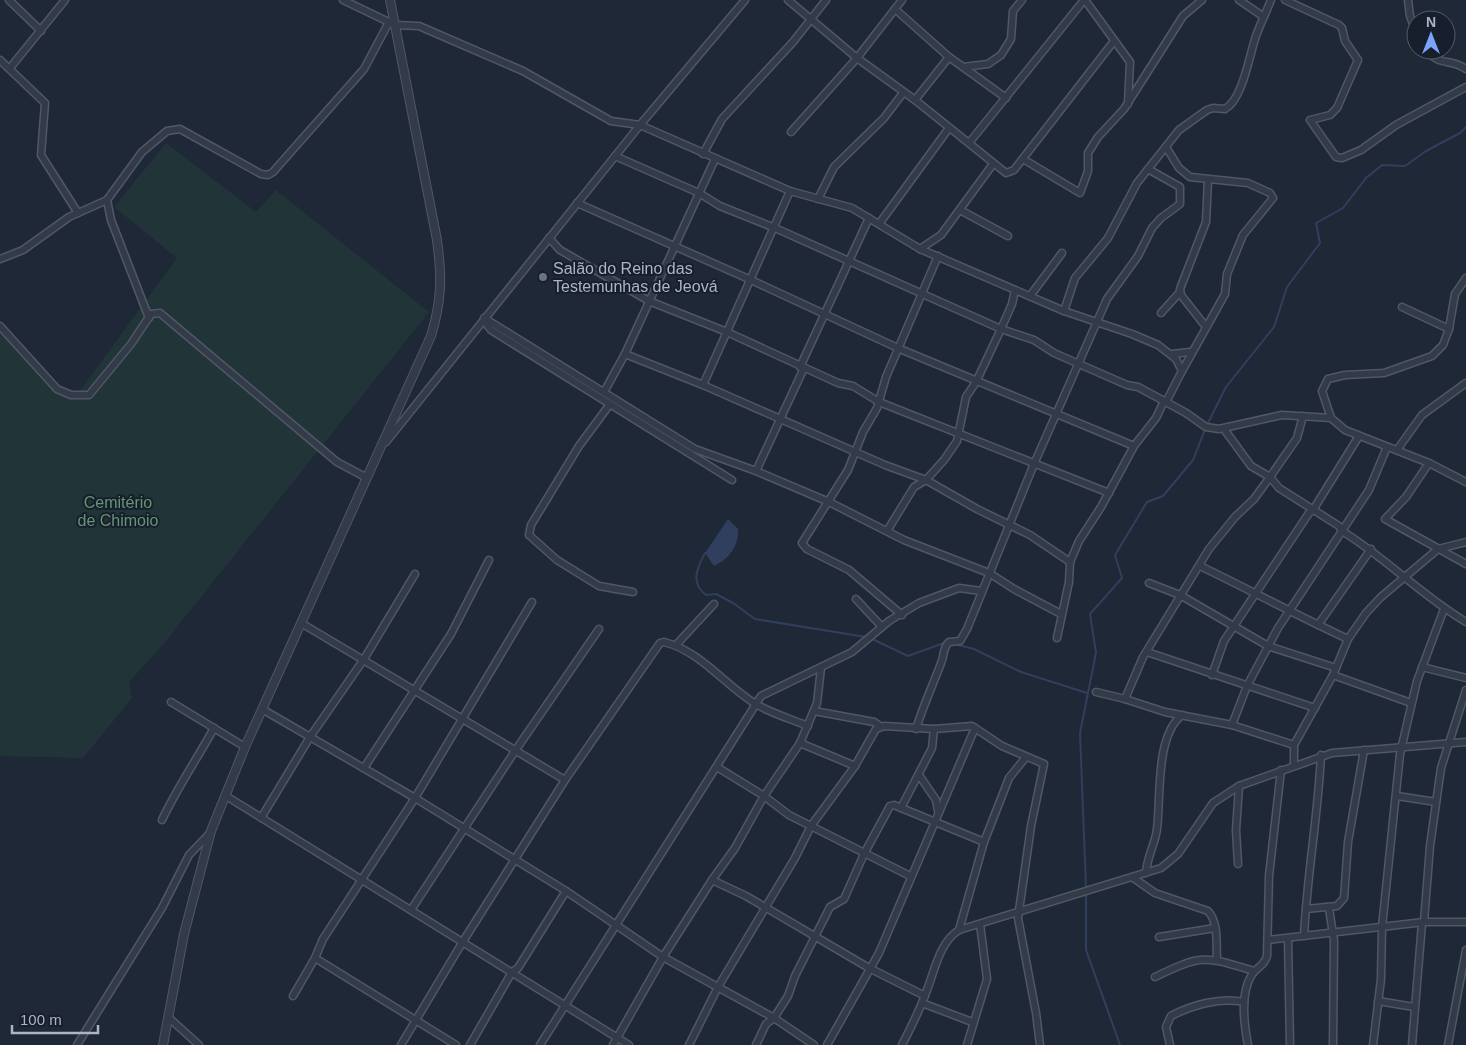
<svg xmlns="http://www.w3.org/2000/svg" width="1466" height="1045" viewBox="0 0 1466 1045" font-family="Helvetica,sans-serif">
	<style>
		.green { fill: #213438 }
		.water { fill: #303f5d }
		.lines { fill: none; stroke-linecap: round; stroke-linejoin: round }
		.stream { stroke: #303f5d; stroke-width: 2 }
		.minor-casing { stroke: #505766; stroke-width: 9 }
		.tertiary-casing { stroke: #505766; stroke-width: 10 }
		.minor { stroke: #333a48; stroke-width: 6 }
		.tertiary { stroke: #333a48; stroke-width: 8 }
		.worship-dot { fill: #6b7280; stroke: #181f2c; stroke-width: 2 }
		.labels { text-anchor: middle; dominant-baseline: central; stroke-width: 4; stroke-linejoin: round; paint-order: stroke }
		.poi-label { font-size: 16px; fill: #adb4c5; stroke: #181f2c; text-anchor: start }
		.park-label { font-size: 16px; fill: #649673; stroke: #181f2c }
	</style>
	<rect width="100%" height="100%" fill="#1f2837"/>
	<polygon class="green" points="166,143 256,212 276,190 429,312 161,647 129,682 132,698 83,758 0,756 0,332 73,400 177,258 114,207"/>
	<path class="water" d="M728,519l10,10c1,17 -9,30 -24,37l-9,-13z"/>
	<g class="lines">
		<g class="stream">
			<path d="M705,553c-8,15 -15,30 1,42l10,-1 17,9 22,16 111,18"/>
			<polyline points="870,638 908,656 944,643"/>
			<polyline points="954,644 974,649 1021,672 1087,693"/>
			<polyline points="1086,888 1080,733 1096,653 1090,614 1122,578 1115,555 1147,502 1163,496 1193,460 1206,427 1226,387 1274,327 1287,287 1320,243 1316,223 1343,208 1366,178 1382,165 1405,166 1426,151 1460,133 1466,127"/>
			<polyline points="1086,893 1086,950 1120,1045"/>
		</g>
		<g class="minor-casing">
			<g id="minor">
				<polyline points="9,0 41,31"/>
				<polyline points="343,0 395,25 419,26 523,71 611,121 640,125 790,191 852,208 920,249 1064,311 1132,334 1158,345 1176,359 1182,371 1166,402 1186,413 1206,427 1219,429 1282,415 1331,418 1345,430 1429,463 1466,482"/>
				<polyline points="788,0 857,58 915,100 1006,173 1014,170 1114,41"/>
				<polyline points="1085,0 1130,62 1128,104"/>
				<polyline points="1239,0 1264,17"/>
				<polyline points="1285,0 1339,25 1342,28 1345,41 1358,60 1337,108 1330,115 1310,120 1336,157 1342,158 1361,150 1396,125 1466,87"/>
				<polyline points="1408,0 1410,16 1416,32"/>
				<polyline points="895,9 949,57 1006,98"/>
				<path d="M1427,50c12,17 24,8 39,19"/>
				<polyline points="0,60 45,103 41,155 78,213"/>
				<polyline points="963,67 988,64 1001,55 1011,39 1013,11 1022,0"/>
				<polyline points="10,68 65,0"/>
				<polyline points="915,100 949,57"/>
				<polyline points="791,132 857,58 902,0"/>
				<polyline points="969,143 1084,0"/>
				<polyline points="1166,147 1179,168 1190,177 1248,183 1270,193 1273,198 1243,235 1227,274 1225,294 1182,371"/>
				<polyline points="703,154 722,119 793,42 826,0"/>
				<polyline points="615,156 699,193 720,206 775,228 1001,329 1034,340 1054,353 1127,385 1138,387 1166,402"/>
				<polyline points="1023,159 1080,193 1088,171 1088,153 1098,137 1124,109 1183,16 1202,0"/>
				<polyline points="818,199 834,167 884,118 903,93"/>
				<polyline points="107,200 111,220 149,318"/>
				<polyline points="577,203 751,280 900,349 1134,446"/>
				<polyline points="960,210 1008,236"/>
				<polyline points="879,224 949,128"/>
				<polyline points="549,238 560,250 649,301 727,332 838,383 853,386 879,402 1109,493"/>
				<polyline points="920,249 941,235 993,164"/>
				<polyline points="0,259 23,250 69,217 107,200 142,152 167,131 180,129 261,174 268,175 273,172 364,69 389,22"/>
				<polyline points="1030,296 1062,253"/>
				<polyline points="1402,307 1449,329"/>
				<path d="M1064,311l11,-33 33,-40 29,-55 42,-53 28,-20 6,-2 12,1c17,-9 24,-51 30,-70 4,-13 11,-26 16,-39"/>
				<polyline points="1161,313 1180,292"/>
				<polyline points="484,318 695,449 756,471 829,502 904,540 989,573 1014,589 1061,614"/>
				<polyline points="488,320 487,325 491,330 732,480"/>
				<polyline points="0,326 57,389 71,395 89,395 131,344 151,314 160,313 337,462 367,478"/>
				<polyline points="1206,327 1181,295 1180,289 1206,222 1208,180"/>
				<polyline points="625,354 703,385 885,465 926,480 977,509 1030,535 1070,562"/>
				<polyline points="1172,354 1190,352"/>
				<polyline points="800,367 869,218"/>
				<polyline points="703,385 790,191"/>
				<polyline points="604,392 625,354 715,159"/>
				<polyline points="610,404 579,446 531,525 529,535 557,560 599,586 633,592"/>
				<polyline points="1331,418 1322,391 1328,379 1345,375 1384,373 1432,356 1443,345 1449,329 1455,294 1466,278"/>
				<path d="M1224,429l27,37 19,11 9,11 60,38 3,5c44,27 80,65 124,91"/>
				<polyline points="386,442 640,125 745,0"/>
				<polyline points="1397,450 1422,415 1466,383"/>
				<polyline points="1429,463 1406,497 1385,519 1466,564"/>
				<polyline points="756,471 804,368"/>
				<polyline points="887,531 914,487 926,480 944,460 957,441 966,397 976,382 1001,329 1012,304 1015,290"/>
				<path d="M1200,566c50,24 98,50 148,73"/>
				<polyline points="1149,583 1180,595 1268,646 1336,668"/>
				<polyline points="856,599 882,627"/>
				<polyline points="902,615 849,570 807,549 802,543 848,470 863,432 877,408 886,377 938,256"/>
				<polyline points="301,623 565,780"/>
				<polyline points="1318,625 1371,549"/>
				<polyline points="1057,638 1069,582 1070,562 1079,541 1101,507 1134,446 1156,418 1164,401"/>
				<polyline points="676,645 714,604"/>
				<polyline points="1147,652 1315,708"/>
				<polyline points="1422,667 1466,678"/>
				<polyline points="1212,675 1224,641 1309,513 1313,510 1359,436"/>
				<polyline points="1333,675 1411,703"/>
				<polyline points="1096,692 1125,699 1165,712 1232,725 1294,745"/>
				<polyline points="1125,699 1143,657 1209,549 1235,517 1254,499 1270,477 1297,438 1303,416"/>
				<polyline points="171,702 245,747"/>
				<polyline points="262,709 415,798 566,891 663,957 774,1018 814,1045"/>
				<polyline points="814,711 874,722 880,726"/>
				<polyline points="1232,725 1247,686 1278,628 1369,490 1387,447"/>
				<path d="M916,729c7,-23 17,-44 25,-66 4,-8 1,-14 8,-21l11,-1 7,-12 67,-165 73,-165 31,-43 14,-28 9,-10 19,-14v-17l-32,-18"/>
				<polyline points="800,743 855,766"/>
				<polyline points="1294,765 1294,745 1333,675 1348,639 1366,613 1381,597 1438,549 1466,542"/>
				<polyline points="717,767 764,796 789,815 910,876"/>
				<polyline points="364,768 451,634 489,560"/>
				<polyline points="919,775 936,800 938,811"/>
				<polyline points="226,796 629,1045"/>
				<polyline points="1397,796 1436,802"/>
				<polyline points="901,808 932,748 934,729"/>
				<polyline points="261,818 310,737 364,659 415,574"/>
				<path d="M162,820c15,-32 35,-61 52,-92"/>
				<polyline points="1238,864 1236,830 1239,786"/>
				<path d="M1146,873c1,-17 9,-28 11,-44 4,-31 -2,-93 25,-114"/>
				<path d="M1132,877l23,16 53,18c11,12 8,33 9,49"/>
				<polyline points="712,880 746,896 869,968 925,996"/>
				<polyline points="1329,908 1334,941 1333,1045"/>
				<polyline points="1306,909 1337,906 1344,898 1348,842 1364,750"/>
				<polyline points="411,910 515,751 599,629"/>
				<polyline points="1424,922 1430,846 1441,768 1466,690"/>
				<polyline points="959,930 984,842 1009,778 1026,757"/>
				<path d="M1304,936c3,-61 14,-120 17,-181"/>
				<polyline points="1159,937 1215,928"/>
				<polyline points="1288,938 1290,1045"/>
				<polyline points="1268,940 1424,922 1466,922"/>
				<polyline points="315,958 456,1045"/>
				<path d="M1155,977c48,-23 49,-21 99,-6"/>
				<polyline points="293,996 315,958 323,939 415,798 532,602"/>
				<polyline points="1378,1001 1414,1007"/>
				<polyline points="922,1003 972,1022"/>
				<polyline points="168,1017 199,1045"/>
				<polyline points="77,1045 162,908 189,855 211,832"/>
				<path d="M401,1045l61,-102 103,-163 95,-137 4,-1c36,9 60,42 90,61 16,10 37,16 54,23"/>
				<polyline points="470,1045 512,972 518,968 566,891"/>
				<polyline points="540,1045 761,696 852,652 889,621 919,603 959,588 981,591"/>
				<polyline points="613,1045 663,957 712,880 735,848 764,796 800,743 817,703 821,668"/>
				<polyline points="689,1045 718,987 795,858 811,826 855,766 876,729 884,726 934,729 972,726 1002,746 1044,764 1031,826 1018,918 1036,1013 1040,1045"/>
				<polyline points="756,1045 766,1024 774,1018 788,996 795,976 830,907 844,899 864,854 890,806 894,805 984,842"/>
				<polyline points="827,1045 879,953 975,728"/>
				<path d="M902,1045c8,-16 17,-33 23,-50 9,-20 13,-52 34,-65l202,-62 17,-14 35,-51 26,-17 93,-33 134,-11"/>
				<polyline points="967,1045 987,979 980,924"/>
				<path d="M1170,1045l-4,-18 5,-11c21,-11 49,-19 73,-14"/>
				<path d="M1248,1045c-4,-21 -8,-50 3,-69 5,-9 13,-9 16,-20l2,-80 12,-106"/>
				<polyline points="1373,1045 1381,979 1382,927 1400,754 1417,681 1444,609"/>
				<polyline points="1412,1045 1422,923"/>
				<polyline points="1448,1045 1466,950"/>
			</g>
		</g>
		<g class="tertiary-casing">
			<path id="tertiary" d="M163,1045l21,-111 27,-103 34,-84 186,-411c11,-36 11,-60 6,-96l-47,-240"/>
		</g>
		<use href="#minor" class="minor"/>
		<use href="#tertiary" class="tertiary"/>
	</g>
	<circle class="worship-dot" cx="543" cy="277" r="5"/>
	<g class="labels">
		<g class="poi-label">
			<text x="553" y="268">Salão do Reino das<tspan x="553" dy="18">Testemunhas de Jeová</tspan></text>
		</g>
		<g class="park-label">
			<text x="118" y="502">Cemitério<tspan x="118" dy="18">de Chimoio</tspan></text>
		</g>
	</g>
	<g transform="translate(1431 35)"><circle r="24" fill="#181f2c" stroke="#545b69"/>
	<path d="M0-4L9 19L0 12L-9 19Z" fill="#7ca3fb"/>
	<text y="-8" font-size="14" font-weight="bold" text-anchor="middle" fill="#adb4c5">N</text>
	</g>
	<path d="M12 1025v8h86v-8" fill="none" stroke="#adb4c5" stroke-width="2.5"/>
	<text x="20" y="1025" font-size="15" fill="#adb4c5" stroke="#181f2c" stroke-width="4" paint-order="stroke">100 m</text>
</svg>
